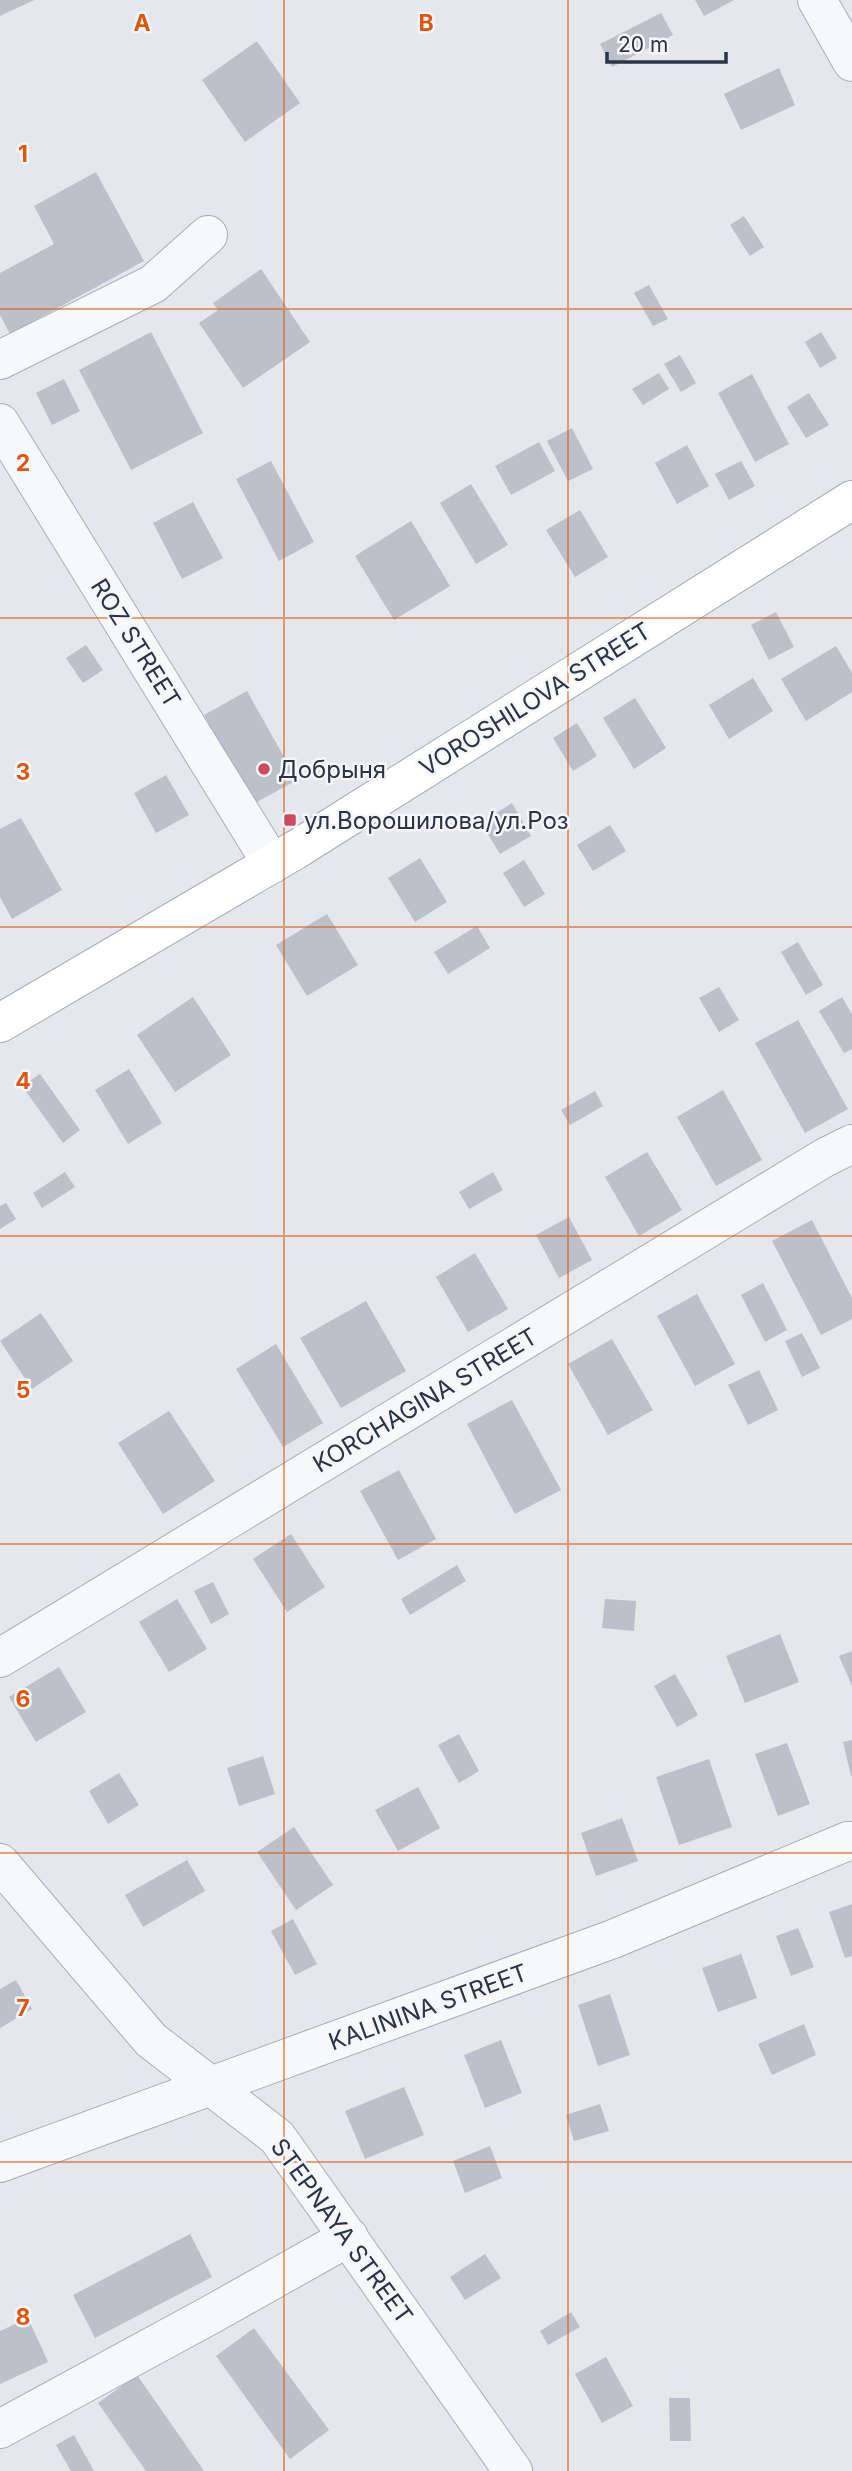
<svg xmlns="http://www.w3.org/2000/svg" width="852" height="2471" viewBox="0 0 852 2471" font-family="Inter,sans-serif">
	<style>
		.building { fill: #bbc0ca }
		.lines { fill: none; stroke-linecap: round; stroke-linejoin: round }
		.minor-casing { stroke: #a9aeb7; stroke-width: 40 }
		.major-casing { stroke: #a3abb8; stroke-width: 40 }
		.minor { stroke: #f7f8fa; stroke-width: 38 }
		.major { stroke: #fff; stroke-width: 38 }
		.grid { fill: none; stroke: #df570f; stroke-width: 2; stroke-opacity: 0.55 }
		.poi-dot { fill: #d1495b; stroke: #f4f6f9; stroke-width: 2.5 }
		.labels { text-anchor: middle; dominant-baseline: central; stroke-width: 5; stroke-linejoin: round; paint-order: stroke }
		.street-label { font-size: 24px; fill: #2b3445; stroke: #f4f6f9 }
		.poi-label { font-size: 24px; fill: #2b3445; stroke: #f4f6f9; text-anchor: start }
		.grid-label { font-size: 23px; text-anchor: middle; font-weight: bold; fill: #df570f; stroke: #f4f6f9; stroke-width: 5; stroke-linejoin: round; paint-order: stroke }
	</style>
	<rect width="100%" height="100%" fill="#e4e7ec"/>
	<g class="building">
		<polygon points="0,0 34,0 0,16"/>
		<polygon points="695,0 734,0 704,16"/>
		<polygon points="661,13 673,35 612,67 600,44"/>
		<polygon points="257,41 300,103 245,142 202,80"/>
		<polygon points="779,68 795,105 741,130 724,94"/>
		<polygon points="96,172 144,261 10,334 0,315 0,273 54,244 34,206"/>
		<polygon points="744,216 764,247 750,256 730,225"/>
		<polygon points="261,269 310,342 243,388 199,323 218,310 213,303"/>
		<polygon points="649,285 668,319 653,326 634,293"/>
		<polygon points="151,332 203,433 131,470 79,370"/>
		<polygon points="821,332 837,358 820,368 805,342"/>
		<polygon points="680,355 696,383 681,392 664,364"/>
		<polygon points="659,373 669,389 643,405 632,389"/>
		<polygon points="752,374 789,444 755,462 718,393"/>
		<polygon points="64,379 80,411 52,425 36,393"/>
		<polygon points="809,393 829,425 806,438 787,407"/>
		<polygon points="572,428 593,469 568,481 547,441"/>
		<polygon points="539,442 555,471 511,495 495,466"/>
		<polygon points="687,445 709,486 677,504 655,463"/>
		<polygon points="271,461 314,542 279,561 236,479"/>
		<polygon points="741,461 755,486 729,500 715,474"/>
		<polygon points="471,484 508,545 476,564 440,503"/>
		<polygon points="193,502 223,558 182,579 153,523"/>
		<polygon points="580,510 608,557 575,577 546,530"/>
		<polygon points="411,521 450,586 394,620 355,556"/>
		<polygon points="776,612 794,647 769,660 751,625"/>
		<polygon points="86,645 103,670 83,683 66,658"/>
		<polygon points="836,646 852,673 852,692 806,721 781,679"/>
		<polygon points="753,678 773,711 729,739 709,705"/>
		<polygon points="247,691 297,780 253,804 204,715"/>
		<polygon points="635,698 666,748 634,769 603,718"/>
		<polygon points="577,723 597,756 573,771 553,738"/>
		<polygon points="166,775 189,815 156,833 134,793"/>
		<polygon points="512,803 531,836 500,854 481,823"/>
		<polygon points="21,818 62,890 12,919 0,897 0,829"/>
		<polygon points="610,825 626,851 593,871 577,845"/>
		<polygon points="420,858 447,902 415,922 388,878"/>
		<polygon points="524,860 545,894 524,907 503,873"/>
		<polygon points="327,914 358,965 307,996 276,945"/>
		<polygon points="477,926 490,948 448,974 434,952"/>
		<polygon points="798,942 823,985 806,995 781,952"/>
		<polygon points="719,987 739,1020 719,1032 699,998"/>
		<polygon points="193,997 231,1055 175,1092 137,1035"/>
		<polygon points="842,997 852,1014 852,1049 844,1053 819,1011"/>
		<polygon points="798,1020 848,1109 805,1133 755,1043"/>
		<polygon points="129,1069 162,1123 128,1144 95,1090"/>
		<polygon points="40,1074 80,1130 63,1143 22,1086"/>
		<polygon points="723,1090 762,1160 716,1186 677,1117"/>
		<polygon points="595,1091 603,1106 570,1125 561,1110"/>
		<polygon points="647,1152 682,1210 639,1236 605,1177"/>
		<polygon points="65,1172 75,1187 42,1208 33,1193"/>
		<polygon points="493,1172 503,1190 469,1209 459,1192"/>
		<polygon points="6,1203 16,1219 0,1229 0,1206"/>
		<polygon points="569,1217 592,1260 559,1278 536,1235"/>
		<polygon points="812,1220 852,1298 852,1319 821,1335 772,1241"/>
		<polygon points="475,1253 508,1309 468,1332 436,1277"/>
		<polygon points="763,1283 787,1330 765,1342 741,1295"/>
		<polygon points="697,1294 735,1364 695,1386 657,1316"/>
		<polygon points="366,1301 406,1371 341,1408 300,1338"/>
		<polygon points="41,1313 73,1361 32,1389 0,1341"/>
		<polygon points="802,1333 820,1368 802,1377 785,1341"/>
		<polygon points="612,1339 653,1410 608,1435 568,1364"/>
		<polygon points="276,1344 323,1423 283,1447 236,1369"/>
		<polygon points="759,1370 778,1410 748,1425 728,1385"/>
		<polygon points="512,1400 561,1490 515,1514 467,1424"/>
		<polygon points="169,1411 215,1481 163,1514 118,1443"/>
		<polygon points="399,1470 436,1539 398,1560 360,1491"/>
		<polygon points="291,1534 325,1587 287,1612 253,1559"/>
		<polygon points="457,1565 466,1581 410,1615 401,1599"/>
		<polygon points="213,1582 229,1614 211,1624 194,1591"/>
		<polygon points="177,1599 207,1649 169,1672 139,1622"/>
		<polygon points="605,1599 636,1601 634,1631 602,1628"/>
		<polygon points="780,1634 799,1682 745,1703 726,1656"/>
		<polygon points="852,1651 852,1686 839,1656"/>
		<polygon points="59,1667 86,1712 36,1742 9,1697"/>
		<polygon points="675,1674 698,1715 677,1727 654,1686"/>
		<polygon points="459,1734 479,1771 459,1783 438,1745"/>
		<polygon points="852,1740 852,1776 851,1776 843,1742"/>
		<polygon points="787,1743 810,1804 778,1816 755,1754"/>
		<polygon points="263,1756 275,1794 239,1806 227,1768"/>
		<polygon points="709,1759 732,1827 679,1845 656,1777"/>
		<polygon points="119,1773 139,1805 108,1824 89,1791"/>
		<polygon points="418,1787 440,1828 398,1851 375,1810"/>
		<polygon points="622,1818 638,1861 596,1876 581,1833"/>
		<polygon points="294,1827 333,1885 296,1910 257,1852"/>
		<polygon points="187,1860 205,1891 143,1927 125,1895"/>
		<polygon points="852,1904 852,1956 845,1958 829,1912"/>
		<polygon points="293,1919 317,1964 295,1975 271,1931"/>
		<polygon points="798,1928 814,1967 791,1976 776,1936"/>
		<polygon points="741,1954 757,1998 718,2012 702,1968"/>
		<polygon points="16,1980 32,2009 0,2028 0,1989"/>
		<polygon points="610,1994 630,2055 598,2066 578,2005"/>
		<polygon points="804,2024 816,2055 772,2075 758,2044"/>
		<polygon points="501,2040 522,2093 485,2108 464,2055"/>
		<polygon points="404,2087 424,2135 365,2159 345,2111"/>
		<polygon points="600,2104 609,2131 574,2141 566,2115"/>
		<polygon points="490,2146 502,2178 465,2193 453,2161"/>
		<polygon points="190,2234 212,2277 95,2338 73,2295"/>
		<polygon points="485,2254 501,2278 465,2300 450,2277"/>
		<polygon points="571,2312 580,2327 548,2345 540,2331"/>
		<polygon points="28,2318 48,2362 0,2384 0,2331"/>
		<polygon points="254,2328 329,2430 290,2459 216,2356"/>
		<polygon points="606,2357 633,2406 602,2423 575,2374"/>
		<polygon points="137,2375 204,2471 146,2471 98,2403"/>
		<polygon points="669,2398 690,2398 691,2441 670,2441"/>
		<polygon points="74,2435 94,2471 71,2471 56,2445"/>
	</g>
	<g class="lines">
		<g class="minor-casing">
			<g id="minor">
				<polyline points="817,0 852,62"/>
				<polyline points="0,360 153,284 208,235"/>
				<polyline points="0,423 272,864"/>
				<polyline points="0,1658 824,1158 852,1144"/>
				<polyline points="0,1863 151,2040 277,2137 513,2471"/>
				<polyline points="0,2163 613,1939 848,1841 852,1841"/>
				<polyline points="0,2429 212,2314 349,2237"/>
			</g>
		</g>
		<g class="major-casing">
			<polyline id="major" points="0,1023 297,849 852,500"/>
		</g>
		<use href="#minor" class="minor"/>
		<use href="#major" class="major"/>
	</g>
	<path class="grid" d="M284,0v2471M568,0v2471M0,309h852M0,618h852M0,927h852M0,1236h852M0,1544h852M0,1853h852M0,2162h852"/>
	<g class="poi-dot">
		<circle cx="264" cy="769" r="7"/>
		<rect x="283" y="813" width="14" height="14" rx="3.5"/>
	</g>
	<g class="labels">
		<g class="street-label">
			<text transform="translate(136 643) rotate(58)">ROZ STREET</text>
			<text transform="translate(535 699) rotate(-32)">VOROSHILOVA STREET</text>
			<text transform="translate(425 1400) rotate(-31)">KORCHAGINA STREET</text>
			<text transform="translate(428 2007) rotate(-20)">KALININA STREET</text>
			<text transform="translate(342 2231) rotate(54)">STEPNAYA STREET</text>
		</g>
		<g class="poi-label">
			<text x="278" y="769">Добрыня</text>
			<text x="304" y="820">ул.Ворошилова/ул.Роз</text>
		</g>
	</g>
	<g class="grid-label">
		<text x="142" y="31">A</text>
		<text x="426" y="31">B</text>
		<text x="23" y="162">1</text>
		<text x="23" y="471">2</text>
		<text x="23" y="780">3</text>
		<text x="23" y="1089">4</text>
		<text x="23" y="1398">5</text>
		<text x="23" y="1707">6</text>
		<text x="23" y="2016">7</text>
		<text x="23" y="2325">8</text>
	</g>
	<path d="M607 52v10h119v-10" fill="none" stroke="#2b3445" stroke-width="3.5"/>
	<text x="618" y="52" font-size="21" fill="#2b3445" stroke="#f4f6f9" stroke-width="5" paint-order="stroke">20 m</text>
</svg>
